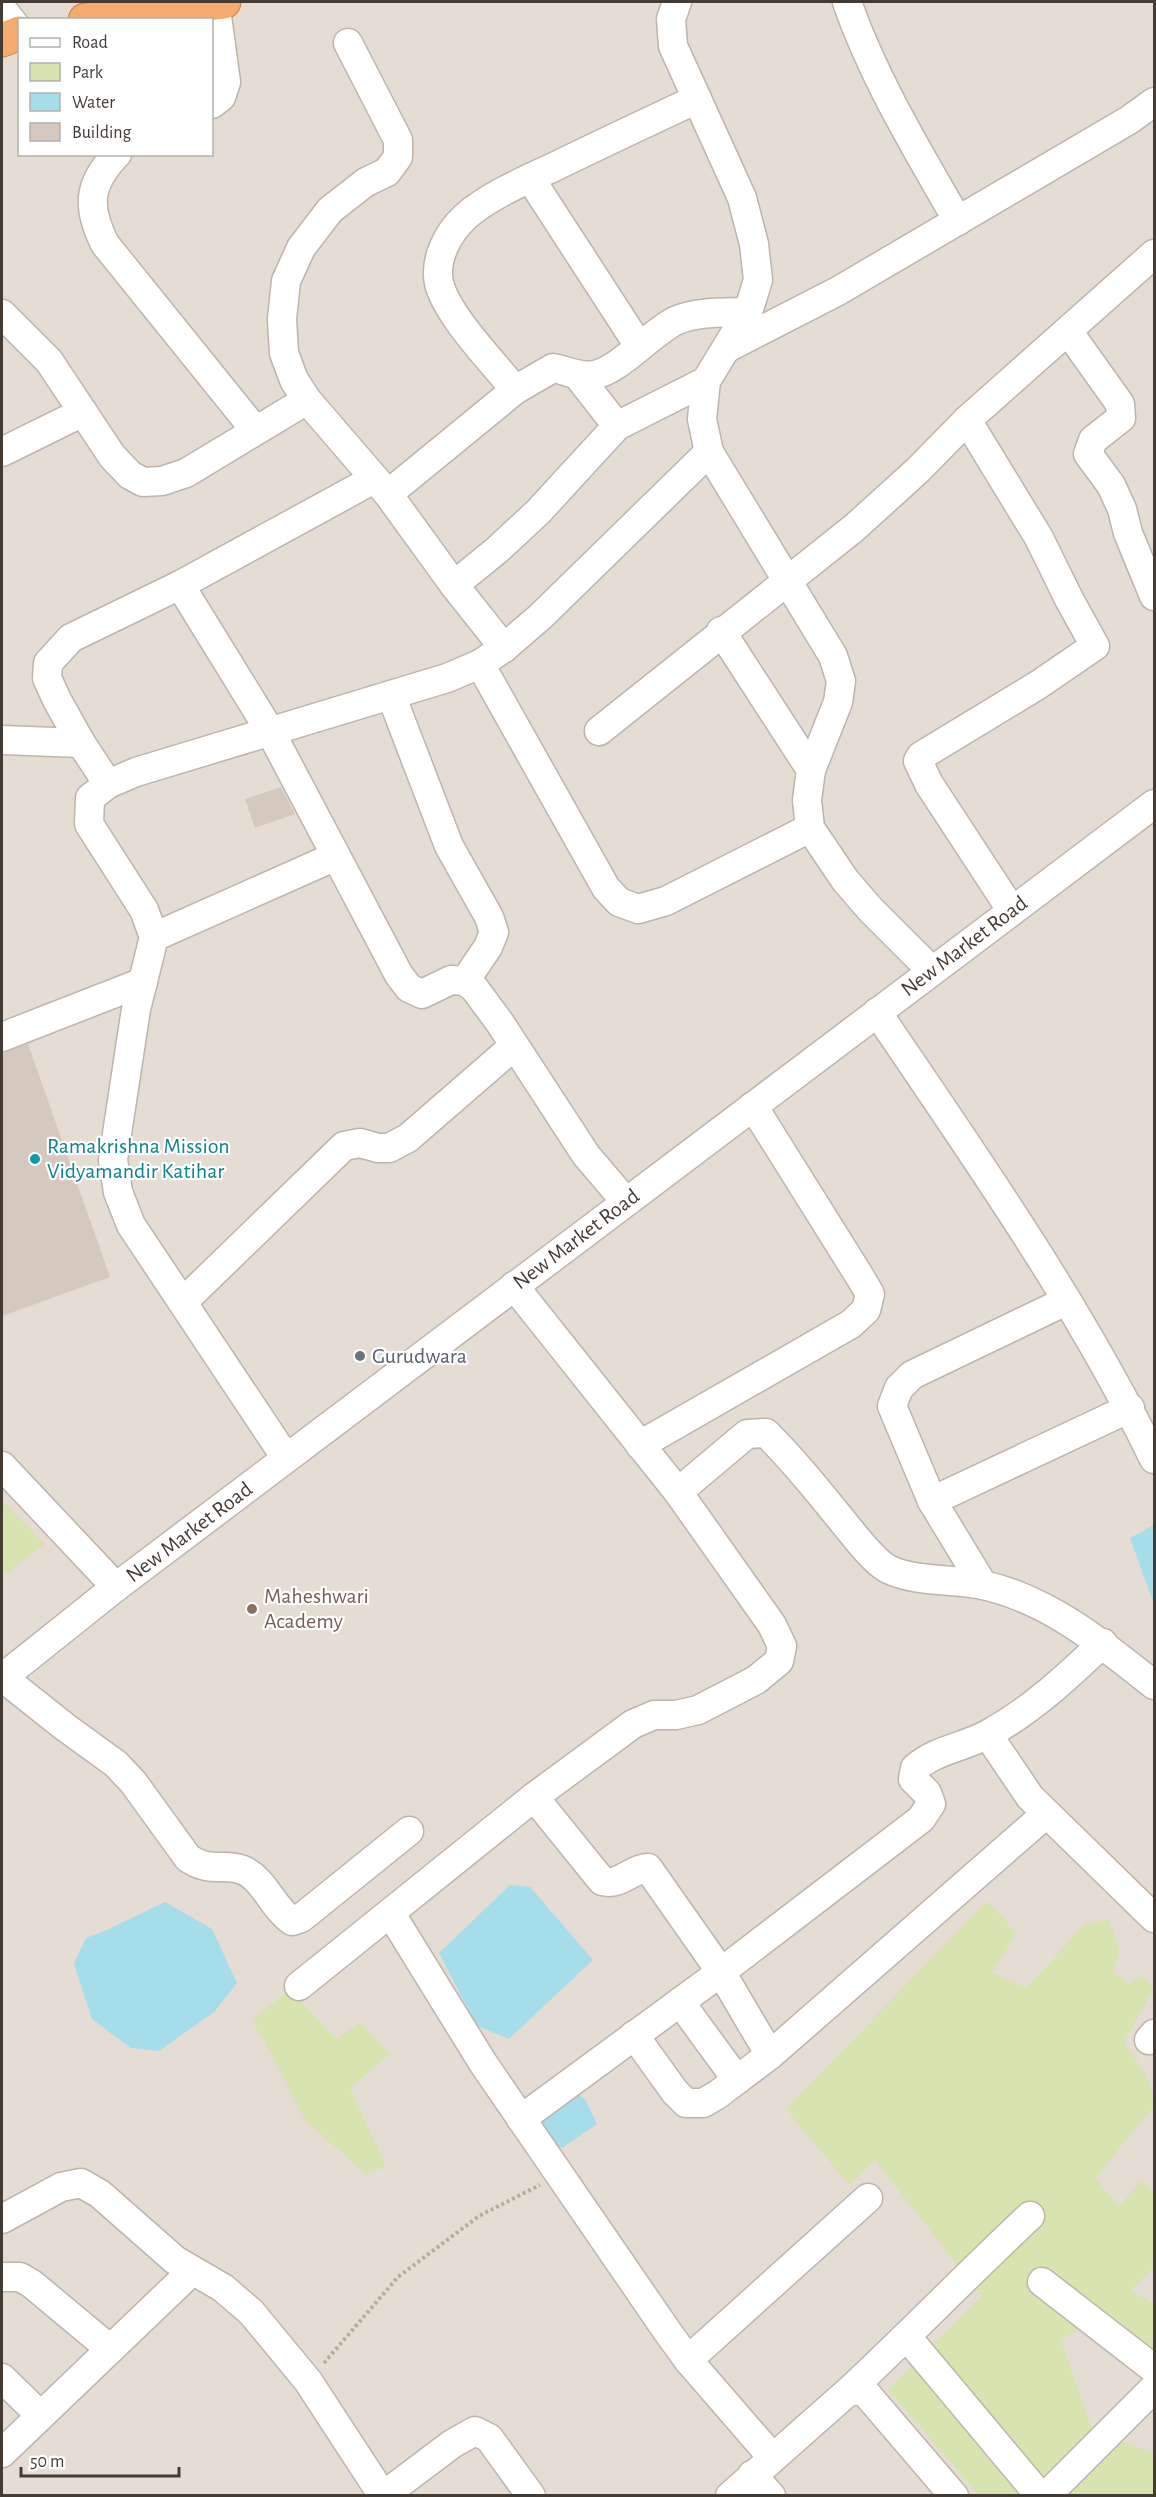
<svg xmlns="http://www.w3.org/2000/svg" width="1156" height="2497" viewBox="0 0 1156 2497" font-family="'Alegreya Sans',sans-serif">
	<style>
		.residential { fill: #e5dcd4; fill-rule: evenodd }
		.green { fill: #d7e4b0 }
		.water { fill: #a5ddeb }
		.building { fill: #d5c8be }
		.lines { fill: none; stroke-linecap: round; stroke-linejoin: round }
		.minor-casing { stroke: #bfb4ac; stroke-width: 31 }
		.highway-casing { stroke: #d37d3e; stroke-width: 35 }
		.path { stroke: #bdaa9b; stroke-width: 4; stroke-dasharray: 3 3; stroke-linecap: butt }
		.minor { stroke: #fff; stroke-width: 28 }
		.highway { stroke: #f5ab6d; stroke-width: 33 }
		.culture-dot { fill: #0f9aa8; stroke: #fff; stroke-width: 2 }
		.worship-dot { fill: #6b7280; stroke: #fff; stroke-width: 2 }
		.education-dot { fill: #8d6e63; stroke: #fff; stroke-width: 2 }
		.labels { text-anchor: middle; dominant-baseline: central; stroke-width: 4.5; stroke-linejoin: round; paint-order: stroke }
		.street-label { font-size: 22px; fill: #443b35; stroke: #fff }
		.culture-label { font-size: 22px; fill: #0d838f; stroke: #fff; text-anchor: start }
		.worship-label { font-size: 22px; fill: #5b616d; stroke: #fff; text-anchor: start }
		.education-label { font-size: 22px; fill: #785e54; stroke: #fff; text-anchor: start }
	</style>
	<rect width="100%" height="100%" fill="#f2ebe5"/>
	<path class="residential" d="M2,2h1152v2493h-1152zM20,20h192v134h-192z"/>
	<g class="green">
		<polygon points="2,1501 45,1544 2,1576"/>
		<path d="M987,1901l29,32 -24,40 35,15 57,-63 24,-6 12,31 -7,22 16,13 12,-9 13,12 -30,54c13,19 30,40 30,64l-59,72 24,28 22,-25 13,11v75l-24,24 24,12v53l-50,-46 -43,31 32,91 61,21v42h-175l-91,-105 94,-94 -107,-136 -26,25 -63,-76z"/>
		<polygon points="289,1990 336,2039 360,2022 389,2054 350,2088 386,2167 365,2174 305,2120 273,2056 252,2020"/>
	</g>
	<g class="water">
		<polygon points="1154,1525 1154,1604 1130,1538"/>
		<polygon points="510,1885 530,1887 593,1960 509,2039 477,2026 439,1953"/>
		<polygon points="165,1902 212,1929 237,1983 214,2012 159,2051 131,2048 92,2019 74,1964 86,1938 109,1929"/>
		<polygon points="573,2092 585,2099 597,2124 562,2148 537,2132 537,2107"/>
	</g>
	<g class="building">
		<polygon points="281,787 295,814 255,828 245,799"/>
		<polygon points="28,1044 110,1277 2,1316 2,1053"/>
	</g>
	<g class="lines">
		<g class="minor-casing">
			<g id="minor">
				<polyline points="677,2 671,19 673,46 742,198 754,244 758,280 748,312 706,381 702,419 709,452 833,656 841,681 838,702 811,770 807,800 810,828 845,880 870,909 932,971"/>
				<path d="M847,2c27,77 70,148 111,219"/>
				<polyline points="2,9 20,32"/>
				<polyline points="348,43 398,140 398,157 387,172 366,182 330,210 301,248 286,281 282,319 284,353 294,380 307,400 388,494 454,585 504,648"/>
				<polyline points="212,104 221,97 226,82 215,2"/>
				<path d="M117,154c-30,31 -30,54 -12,90l150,186"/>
				<polyline points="530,178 639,346"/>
				<polyline points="2,314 49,361 112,456 130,475 143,482 162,481 186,473 307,400"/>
				<polyline points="1068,331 1120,404 1121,418 1093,440 1088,454 1111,485 1122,509 1128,533 1154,596"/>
				<polyline points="727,348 838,291 1129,120 1154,102"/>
				<polyline points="578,376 617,426"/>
				<path d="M515,390c-21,-27 -68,-74 -76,-107 -5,-24 9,-50 26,-66 23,-21 63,-38 91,-51 47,-23 94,-45 141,-67"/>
				<polyline points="967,420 1039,538 1069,599 1095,646 1038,685 921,756 918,761 929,784 1012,911"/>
				<polyline points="2,452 83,412"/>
				<path d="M388,494l127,-104 38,-22c13,2 26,10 41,7 24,-4 56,-41 81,-54 21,-10 50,-8 73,-9"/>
				<polyline points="180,585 270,731 399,975 409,988 422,994 451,980 465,981 475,989 500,1023 586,1155 626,1202"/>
				<polyline points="454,585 497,550 538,512 617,426 706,381"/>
				<polyline points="721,631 811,770"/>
				<polyline points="480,664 606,888 619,902 638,909 666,901 810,828"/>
				<polyline points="391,695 449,846 489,917 494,932 488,947 465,981"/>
				<polyline points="599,731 854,528 918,470 967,420 1154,254"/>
				<polyline points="2,740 81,743"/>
				<polyline points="108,784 81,743 57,700 47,678 48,663 71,638 180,585 374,479"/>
				<polyline points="154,937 336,856"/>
				<path d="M877,1012c98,145 200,289 277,447"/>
				<polyline points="2,1037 143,982"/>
				<polyline points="183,1302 344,1146 360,1143 378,1148 389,1148 408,1138 514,1046"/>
				<polyline points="640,1445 851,1324 866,1310 870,1294 860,1277 753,1106"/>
				<polyline points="286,1458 131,1225 118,1192 113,1160 136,1009 154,937 144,910 89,824 90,798 108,784 136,772 447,678 480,664 504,648 540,617 709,452"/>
				<polyline points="2,1466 116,1587"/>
				<path d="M678,1492l69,-58 19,-1c28,28 53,59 78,90 11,13 29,38 44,46 29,14 64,9 95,16 65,14 121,60 171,100"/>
				<polyline points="932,1501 1130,1408"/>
				<polyline points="983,1585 932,1501 892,1406 899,1388 912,1375 1066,1301"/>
				<path d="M2,1677l63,50 51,37 17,18 55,76c24,16 35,4 55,12 21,9 30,38 49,51l9,-3 108,-87"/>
				<polyline points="2,1678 116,1587 1154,804"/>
				<polyline points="988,1735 1030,1797 1154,1918"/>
				<path d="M534,1797l68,84c19,5 28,-12 46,-13l73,104 49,83"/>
				<polyline points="391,1914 483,2063 667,2331 688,2360 772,2457"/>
				<polyline points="299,1986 534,1797 633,1724 654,1715 676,1715 698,1710 756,1680 779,1661 782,1646 772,1625 678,1492 514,1286"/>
				<polyline points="680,2002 737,2080"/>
				<polyline points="634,2035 675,2092 686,2103 703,2103 717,2095 770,2055 1046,1814"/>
				<polyline points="1149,2040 1154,2034"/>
				<path d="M521,2119l200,-147 200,-153 10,-15 -4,-11 -14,-14 2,-11c22,-19 51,-21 75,-35 43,-24 77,-56 113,-90"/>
				<polyline points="2,2219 61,2187 81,2183 100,2194 175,2260 223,2288 251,2312 308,2381 383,2496"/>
				<polyline points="2,2277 20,2277 32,2284 110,2349"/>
				<polyline points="1042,2282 1154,2369"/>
				<polyline points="907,2337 1040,2496"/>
				<polyline points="688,2360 868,2198"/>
				<polyline points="2,2378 40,2415"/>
				<path d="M850,2390c61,-57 119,-117 180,-174"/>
				<polyline points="2,2453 192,2271"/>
				<polyline points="752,2475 771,2496"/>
				<polyline points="383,2496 452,2444 475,2431 489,2438 531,2496"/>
				<polyline points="730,2496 850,2390 865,2392 954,2496"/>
				<polyline points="1046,2496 1154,2388"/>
			</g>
		</g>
		<g class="highway-casing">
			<g id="highway">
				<polyline points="85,20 224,2"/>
				<polyline points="2,40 20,33"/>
			</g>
		</g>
		<polyline class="path" points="324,2363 398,2277 479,2216 540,2185"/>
		<use href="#minor" class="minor"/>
		<use href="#highway" class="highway"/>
	</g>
	<circle class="culture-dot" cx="35" cy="1159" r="6"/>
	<circle class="worship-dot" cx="360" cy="1356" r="6"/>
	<circle class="education-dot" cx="252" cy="1609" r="6"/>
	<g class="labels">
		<g class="street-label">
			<text transform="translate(964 946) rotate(-37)">New Market Road</text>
			<text transform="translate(576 1239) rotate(-37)">New Market Road</text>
			<text transform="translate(189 1532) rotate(-37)">New Market Road</text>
		</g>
		<g class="culture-label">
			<text x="47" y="1146">Ramakrishna Mission<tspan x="47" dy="25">Vidyamandir Katihar</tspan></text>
		</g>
		<g class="worship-label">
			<text x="372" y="1356">Gurudwara</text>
		</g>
		<g class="education-label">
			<text x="264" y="1596">Maheshwari<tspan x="264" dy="25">Academy</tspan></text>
		</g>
	</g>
	<rect width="1156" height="2497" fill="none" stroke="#443b35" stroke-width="6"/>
	<rect x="18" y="18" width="195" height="138" fill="#ffffff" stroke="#b4b1ae" stroke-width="1.5"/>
	<rect x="30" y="38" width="30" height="9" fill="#ffffff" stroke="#b4b1ae" stroke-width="1.5"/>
	<text x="72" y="48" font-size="18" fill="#443b35">Road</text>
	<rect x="30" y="63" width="30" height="18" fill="#d7e4b0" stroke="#b4b1ae" stroke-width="1.5"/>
	<text x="72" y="78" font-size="18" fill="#443b35">Park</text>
	<rect x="30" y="93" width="30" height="18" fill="#a5ddeb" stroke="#b4b1ae" stroke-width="1.5"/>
	<text x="72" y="108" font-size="18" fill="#443b35">Water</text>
	<rect x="30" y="123" width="30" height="18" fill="#d5c8be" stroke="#b4b1ae" stroke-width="1.5"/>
	<text x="72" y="138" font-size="18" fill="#443b35">Building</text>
	<path d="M21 2467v9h158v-9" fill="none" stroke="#443b35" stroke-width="3"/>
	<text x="30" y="2467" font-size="18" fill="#443b35" stroke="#ffffff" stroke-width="4.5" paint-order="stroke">50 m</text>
</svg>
